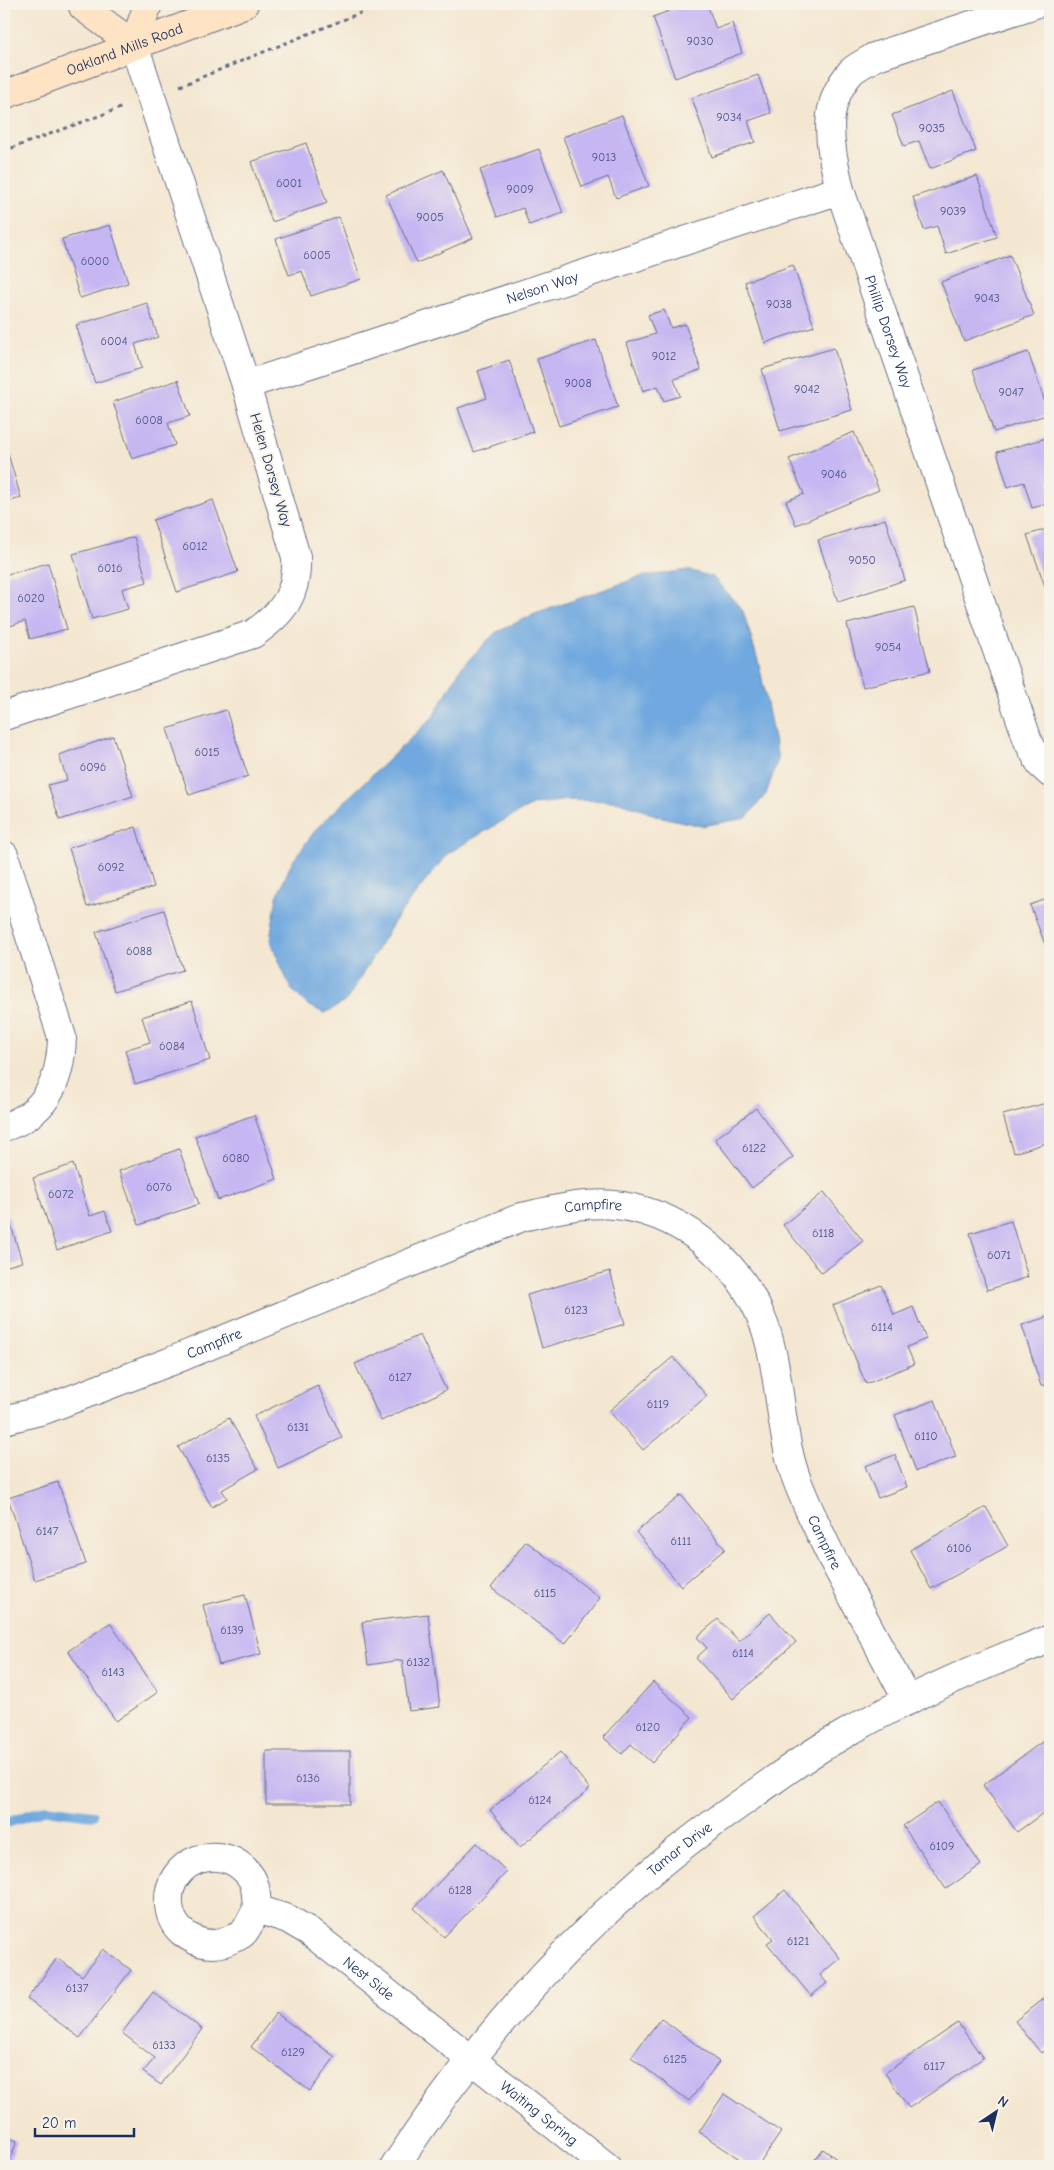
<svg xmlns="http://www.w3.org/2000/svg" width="1054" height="2170" viewBox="0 0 1054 2170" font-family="'Comic Neue',sans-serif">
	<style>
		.water { fill: #70a8df; stroke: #466c9e }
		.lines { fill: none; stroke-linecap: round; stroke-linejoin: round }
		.stream { stroke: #70a8df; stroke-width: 10 }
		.building { fill: #c6b7f2 }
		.street-casing { stroke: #676f86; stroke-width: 30 }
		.secondary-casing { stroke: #676f86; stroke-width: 30 }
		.path { stroke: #676f86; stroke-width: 3; stroke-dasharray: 4 4; stroke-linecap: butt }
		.street { stroke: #fff; stroke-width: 28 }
		.secondary { stroke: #fee4c5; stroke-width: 28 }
		.labels { text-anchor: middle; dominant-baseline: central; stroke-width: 4; stroke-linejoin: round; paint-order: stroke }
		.number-label { font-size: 12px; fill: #465183 }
		.street-label { font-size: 15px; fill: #1b2f5e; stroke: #f7f3e8 }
	</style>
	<rect width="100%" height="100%" fill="#f7f3e8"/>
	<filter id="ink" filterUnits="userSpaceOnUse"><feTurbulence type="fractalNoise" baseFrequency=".02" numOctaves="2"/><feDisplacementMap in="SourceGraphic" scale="10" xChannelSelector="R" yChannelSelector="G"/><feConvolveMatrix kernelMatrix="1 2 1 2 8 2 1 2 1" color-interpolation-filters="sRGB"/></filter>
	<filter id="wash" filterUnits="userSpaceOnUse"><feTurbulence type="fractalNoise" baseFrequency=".0096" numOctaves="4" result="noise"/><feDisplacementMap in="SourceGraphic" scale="20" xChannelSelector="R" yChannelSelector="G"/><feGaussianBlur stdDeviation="1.12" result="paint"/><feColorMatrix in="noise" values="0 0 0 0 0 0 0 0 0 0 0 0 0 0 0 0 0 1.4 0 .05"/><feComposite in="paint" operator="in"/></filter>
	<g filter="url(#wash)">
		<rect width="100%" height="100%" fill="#f4e7d1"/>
		<polygon class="water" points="688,570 713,577 743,611 759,664 778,759 766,794 746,818 701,826 658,816 617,801 569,800 534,804 499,823 447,854 397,917 346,1001 325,1013 309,1006 291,989 270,940 277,897 291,864 317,828 433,717 461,668 495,633 535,614 640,577"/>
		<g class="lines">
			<polyline class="stream" points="4,1824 46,1809 93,1815"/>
		</g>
		<g id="blocks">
			<g class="building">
				<polygon points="688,4 707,4 716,29 732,23 742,53 675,78 653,17"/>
				<polygon points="758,75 771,113 748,121 755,142 712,157 692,98"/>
				<polygon points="953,91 976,151 930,169 919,141 904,146 892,115"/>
				<polygon points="622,115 649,186 616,198 608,177 582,187 563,137"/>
				<polygon points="306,143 327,203 272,222 251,162"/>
				<polygon points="539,149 563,213 529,225 523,208 497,217 480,170"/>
				<polygon points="443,170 473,238 417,263 386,195"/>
				<polygon points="977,176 997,237 946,254 937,226 924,230 913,197"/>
				<polygon points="339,217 361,279 311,296 302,271 289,275 276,239"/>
				<polygon points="110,225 128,283 80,298 62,239"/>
				<polygon points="1010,255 1034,315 964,341 941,282"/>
				<polygon points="793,265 814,326 765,343 745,282"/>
				<polygon points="147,303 158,337 135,344 142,368 95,383 76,325"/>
				<polygon points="664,310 671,328 685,324 701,370 674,379 680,396 664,401 658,386 643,391 627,343 655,334 648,315"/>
				<polygon points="596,340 618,407 559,426 537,359"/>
				<polygon points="834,348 852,410 780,431 762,369"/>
				<polygon points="1028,352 1049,414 994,432 973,370"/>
				<polygon points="509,360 533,432 474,452 458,408 487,398 478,371"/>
				<polygon points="178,380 190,416 168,423 175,445 132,459 113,402"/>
				<polygon points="854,432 879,490 796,525 786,501 804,494 789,459"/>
				<polygon points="1050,437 1050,503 1032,508 1024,482 1008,487 997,452"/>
				<polygon points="4,440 21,498 4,503"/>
				<polygon points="213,500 238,572 177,592 153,520"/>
				<polygon points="885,519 905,580 838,602 818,540"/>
				<polygon points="1050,528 1050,595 1048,595 1027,535"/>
				<polygon points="134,537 147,582 122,589 128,609 92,619 73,554"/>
				<polygon points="48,563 67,629 30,639 25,621 4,628 4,575"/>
				<polygon points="914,607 930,671 863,687 847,624"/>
				<polygon points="226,710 248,776 189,795 167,729"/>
				<polygon points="113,736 133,796 60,820 48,785 67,780 59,755"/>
				<polygon points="136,827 154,887 87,907 69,848"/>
				<polygon points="1050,898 1050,954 1049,955 1030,905"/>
				<polygon points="164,910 183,970 115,991 96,932"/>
				<polygon points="192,1001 210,1060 135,1084 125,1050 150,1042 142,1017"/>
				<polygon points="1050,1102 1050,1142 1014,1153 1003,1115"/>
				<polygon points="756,1108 793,1157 752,1188 715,1139"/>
				<polygon points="254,1115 277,1179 218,1200 195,1136"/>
				<polygon points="179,1149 199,1204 139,1225 119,1171"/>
				<polygon points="73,1164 90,1216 105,1211 112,1231 57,1250 33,1178"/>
				<polygon points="824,1192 863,1241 822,1273 783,1225"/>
				<polygon points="8,1215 22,1262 4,1267 4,1216"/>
				<polygon points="1011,1221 1028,1277 987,1290 970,1233"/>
				<polygon points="610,1271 625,1324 542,1348 527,1295"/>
				<polygon points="881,1285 894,1315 913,1307 926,1339 907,1347 914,1364 866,1384 833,1305"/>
				<polygon points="1050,1316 1050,1383 1041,1386 1022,1325"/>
				<polygon points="420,1335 446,1390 381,1421 355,1364"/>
				<polygon points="673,1357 707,1396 643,1450 609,1411"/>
				<polygon points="318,1386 342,1438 278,1468 254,1416"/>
				<polygon points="935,1400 956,1457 916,1471 895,1415"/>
				<polygon points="229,1418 258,1469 222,1490 227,1498 212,1507 178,1447"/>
				<polygon points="895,1455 907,1487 878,1498 865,1466"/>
				<polygon points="58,1482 86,1564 35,1580 8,1498"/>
				<polygon points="681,1495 725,1549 681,1586 636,1532"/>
				<polygon points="986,1507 1008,1546 931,1589 910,1550"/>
				<polygon points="526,1541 600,1598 565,1644 491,1588"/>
				<polygon points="245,1595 261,1654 219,1665 203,1605"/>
				<polygon points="770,1613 796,1642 733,1699 696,1658 707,1648 697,1637 718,1619 739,1641"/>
				<polygon points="428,1614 440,1707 409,1711 402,1660 368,1665 362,1622"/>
				<polygon points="110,1623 158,1692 116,1721 68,1651"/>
				<polygon points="653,1682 692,1717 652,1763 631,1744 622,1754 603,1737"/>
				<polygon points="1050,1736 1050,1808 1017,1832 983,1785"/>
				<rect x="266" y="1751" width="84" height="53"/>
				<polygon points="560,1752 590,1789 520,1847 490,1810"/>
				<polygon points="938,1802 981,1865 946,1889 903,1826"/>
				<polygon points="477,1843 507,1872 444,1937 414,1908"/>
				<polygon points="785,1890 840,1958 820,1975 827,1983 811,1996 767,1943 773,1939 754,1916"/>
				<polygon points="103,1949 131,1970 80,2038 27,1999 57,1958 82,1976"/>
				<polygon points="153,1992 202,2029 161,2085 143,2072 155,2058 122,2033"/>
				<polygon points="1050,1993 1050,2045 1041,2053 1015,2021"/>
				<polygon points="276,2013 335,2057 310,2091 251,2047"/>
				<polygon points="661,2018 719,2062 689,2101 631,2057"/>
				<polygon points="958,2023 983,2058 909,2108 885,2073"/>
				<polygon points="724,2094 781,2132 758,2166 750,2166 699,2132"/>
				<polygon points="4,2136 17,2141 9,2163 17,2166 4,2166"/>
				<polygon points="823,2149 846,2166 810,2166"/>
			</g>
		</g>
	</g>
	<g filter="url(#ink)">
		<use href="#blocks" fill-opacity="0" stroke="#676f86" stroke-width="1"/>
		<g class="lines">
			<g class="street-casing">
				<g id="street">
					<path id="s1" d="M1035,4l-161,53c-7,5 -17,9 -23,15 -32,36 -20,76 -11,118l188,551 13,24 9,8"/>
					<path id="s2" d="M246,385l594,-195"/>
					<path d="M4,716l249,-82c30,-21 45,-39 43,-77l-50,-172 -112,-340"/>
					<path d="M4,855l58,182c-1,42 -15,77 -58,90"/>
					<path id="s3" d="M4,1420l40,-10 125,-48 353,-145c32,-7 67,-17 101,-11 65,11 120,59 142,121 16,48 14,100 30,148 10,28 24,56 37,83 25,48 51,95 76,143"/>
					<path id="s4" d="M257,1909c-4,7 -8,17 -13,23 -2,3 -7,5 -10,6 -18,10 -36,7 -52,-6 -8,-7 -12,-17 -13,-27 -4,-46 55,-66 81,-29 7,9 6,22 7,33l31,10 22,13 296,234"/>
					<path id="s5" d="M395,2166c67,-102 148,-200 240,-280 37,-34 78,-63 119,-92 27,-19 53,-39 82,-55 68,-40 141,-72 214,-100"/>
				</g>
			</g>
			<g class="secondary-casing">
				<g id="secondary">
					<polyline points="82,4 83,7 134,45"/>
					<polyline points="134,45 148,4"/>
					<path id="s6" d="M4,95l240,-91"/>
				</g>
			</g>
			<g class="path">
				<polyline points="180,86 382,4"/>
				<polyline points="4,151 123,107"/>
			</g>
			<use href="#street" class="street"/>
			<use href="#secondary" class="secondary"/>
		</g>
	</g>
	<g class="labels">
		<g class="number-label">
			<text x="700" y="41">9030</text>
			<text x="729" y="117">9034</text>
			<text x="932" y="128">9035</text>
			<text x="604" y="157">9013</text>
			<text x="289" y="183">6001</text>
			<text x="520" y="189">9009</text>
			<text x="953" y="211">9039</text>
			<text x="430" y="217">9005</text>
			<text x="317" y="255">6005</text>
			<text x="95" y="261">6000</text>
			<text x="987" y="298">9043</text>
			<text x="779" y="304">9038</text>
			<text x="114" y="341">6004</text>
			<text x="664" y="356">9012</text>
			<text x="578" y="383">9008</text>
			<text x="807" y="389">9042</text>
			<text x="1011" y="392">9047</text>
			<text x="149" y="420">6008</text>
			<text x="834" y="474">9046</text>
			<text x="195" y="546">6012</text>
			<text x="862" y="560">9050</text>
			<text x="110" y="568">6016</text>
			<text x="31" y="598">6020</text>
			<text x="888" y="647">9054</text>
			<text x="207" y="752">6015</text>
			<text x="93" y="767">6096</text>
			<text x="111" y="867">6092</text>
			<text x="139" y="951">6088</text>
			<text x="172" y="1046">6084</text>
			<text x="754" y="1148">6122</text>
			<text x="236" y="1158">6080</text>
			<text x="159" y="1187">6076</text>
			<text x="61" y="1194">6072</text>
			<text x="823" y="1233">6118</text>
			<text x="999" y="1255">6071</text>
			<text x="576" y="1310">6123</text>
			<text x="882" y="1327">6114</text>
			<text x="400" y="1377">6127</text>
			<text x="658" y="1404">6119</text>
			<text x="298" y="1427">6131</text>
			<text x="926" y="1436">6110</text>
			<text x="218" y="1458">6135</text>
			<text x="47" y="1531">6147</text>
			<text x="681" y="1541">6111</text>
			<text x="959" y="1548">6106</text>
			<text x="545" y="1593">6115</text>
			<text x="232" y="1630">6139</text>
			<text x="743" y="1653">6114</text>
			<text x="418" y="1662">6132</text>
			<text x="113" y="1672">6143</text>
			<text x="648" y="1727">6120</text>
			<text x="308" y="1778">6136</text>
			<text x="540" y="1800">6124</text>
			<text x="942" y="1846">6109</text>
			<text x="460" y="1890">6128</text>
			<text x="798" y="1941">6121</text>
			<text x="77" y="1988">6137</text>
			<text x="164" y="2045">6133</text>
			<text x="293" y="2052">6129</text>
			<text x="675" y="2059">6125</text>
			<text x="934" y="2066">6117</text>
		</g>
		<g class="street-label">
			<text stroke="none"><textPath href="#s6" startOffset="129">Oakland Mills Road</textPath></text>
			<text stroke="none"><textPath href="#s2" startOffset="312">Nelson Way</textPath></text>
			<text stroke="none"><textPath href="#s1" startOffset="471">Phillip Dorsey Way</textPath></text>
			<text transform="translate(271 470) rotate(74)">Helen Dorsey Way</text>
			<text stroke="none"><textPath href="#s3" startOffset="629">Campfire</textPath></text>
			<text stroke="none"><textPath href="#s3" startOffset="224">Campfire</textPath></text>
			<text stroke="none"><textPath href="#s3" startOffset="1079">Campfire</textPath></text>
			<text stroke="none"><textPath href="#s5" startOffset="428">Tamar Drive</textPath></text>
			<text stroke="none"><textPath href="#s4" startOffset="409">Nest Side</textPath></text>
			<text stroke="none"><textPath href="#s4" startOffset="626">Waiting Spring</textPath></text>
		</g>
	</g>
	<rect width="1054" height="2170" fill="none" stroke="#f7f3e8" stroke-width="20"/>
	<g transform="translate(996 2112) rotate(35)" stroke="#f7f3e8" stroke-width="4" paint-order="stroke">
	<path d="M0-4L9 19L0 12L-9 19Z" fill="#1b2f5e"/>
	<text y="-8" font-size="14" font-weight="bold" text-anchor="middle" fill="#1b2f5e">N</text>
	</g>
	<path d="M35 2128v8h99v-8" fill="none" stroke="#1b2f5e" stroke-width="2.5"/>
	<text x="42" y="2128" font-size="15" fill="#1b2f5e" stroke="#f7f3e8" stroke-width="4" paint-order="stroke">20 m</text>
</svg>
